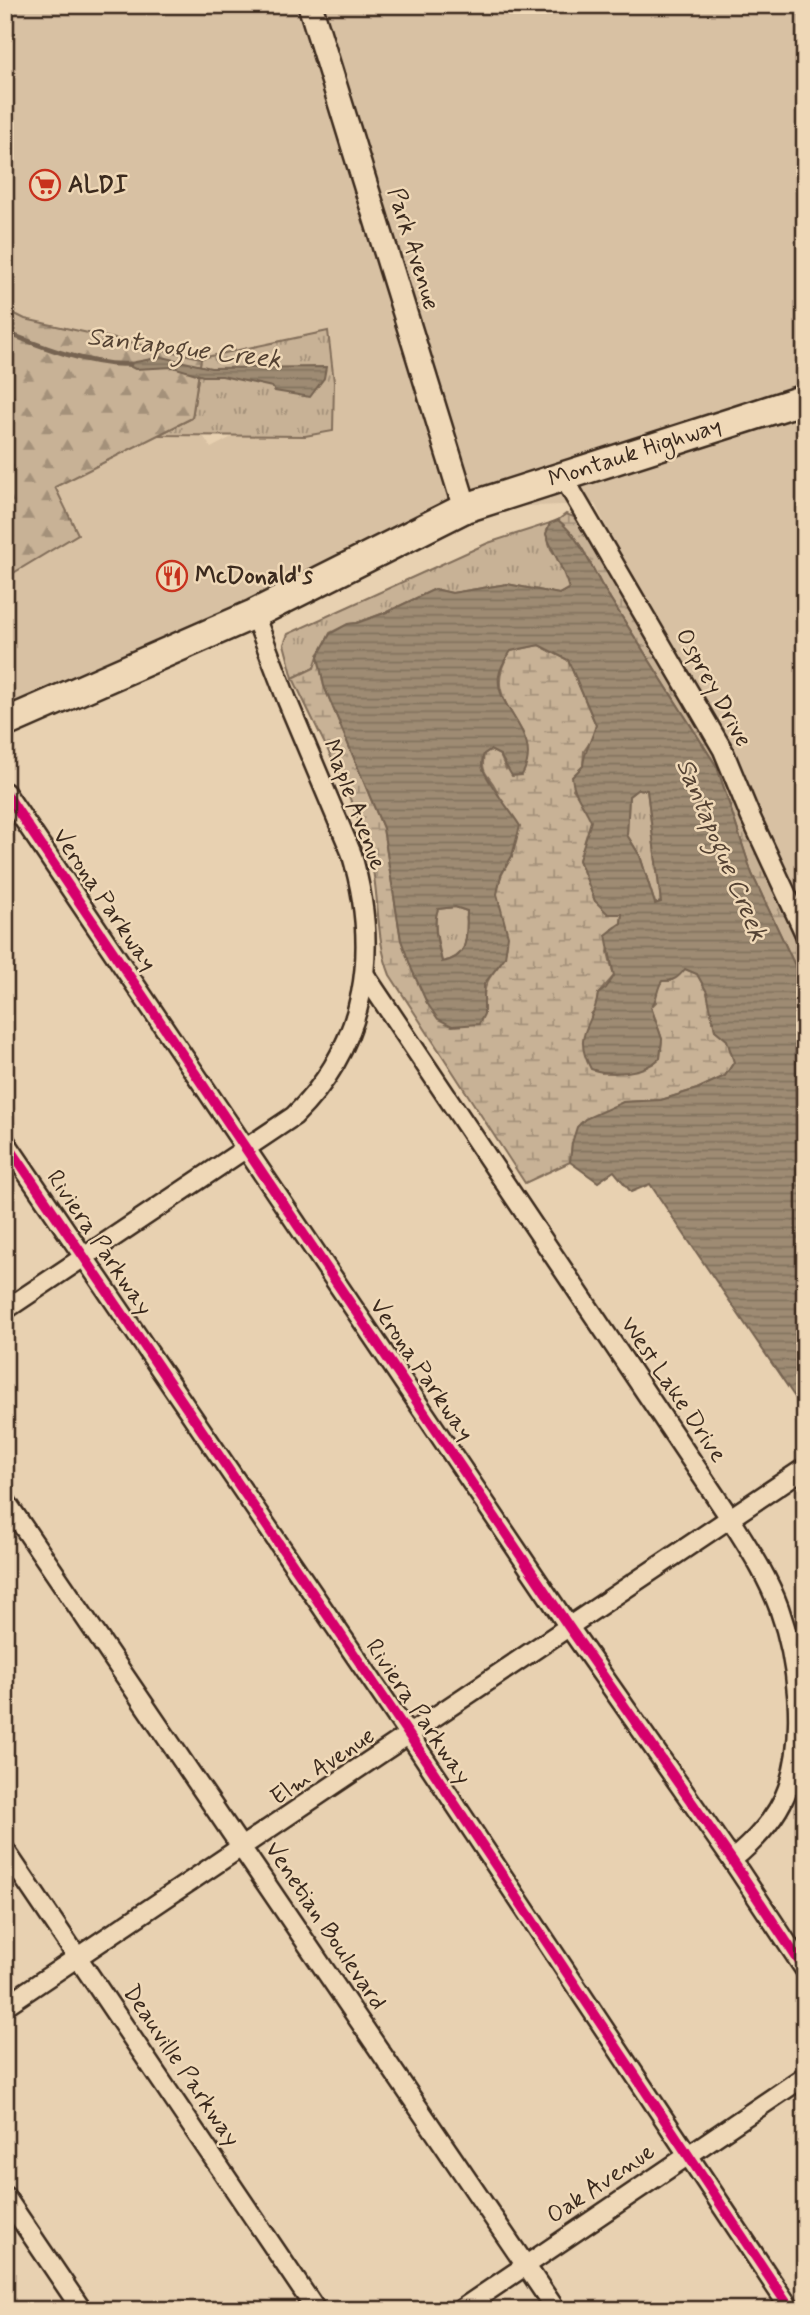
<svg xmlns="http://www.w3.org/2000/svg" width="810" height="2315" viewBox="0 0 810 2315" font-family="Mynerve,sans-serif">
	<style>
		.built { fill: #d8c1a3 }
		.grass { fill: url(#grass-tufts); stroke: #826e5a; stroke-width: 2 }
		.forest { fill: url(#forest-firs); stroke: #826e5a; stroke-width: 2 }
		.wetland { fill: url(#wetland-marsh); stroke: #826e5a; stroke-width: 2 }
		.water { fill: url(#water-rules); stroke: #766451; stroke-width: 2; fill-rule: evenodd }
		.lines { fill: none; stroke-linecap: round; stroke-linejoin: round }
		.stream { stroke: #766451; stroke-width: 5 }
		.minor-casing { stroke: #3b2a1e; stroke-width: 23 }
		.tertiary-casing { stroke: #3b2a1e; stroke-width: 28 }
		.primary-casing { stroke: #3b2a1e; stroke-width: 33 }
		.minor { stroke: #efd8b7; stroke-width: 18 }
		.tertiary { stroke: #efd8b7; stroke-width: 23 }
		.primary { stroke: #efd8b7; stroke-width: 28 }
		.cycleway-casing { stroke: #efd8b7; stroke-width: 15 }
		.cycleway { stroke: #d6006c; stroke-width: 10 }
		.labels { text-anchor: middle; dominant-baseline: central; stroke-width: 5; stroke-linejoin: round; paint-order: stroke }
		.poi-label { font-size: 24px; font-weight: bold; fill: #3b2a1e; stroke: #efd8b7; text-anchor: start }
		.street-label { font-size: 24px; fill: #3b2a1e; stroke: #efd8b7 }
		.water-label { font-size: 26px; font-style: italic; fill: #544233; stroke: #efd8b7 }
	</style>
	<defs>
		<pattern id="grass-tufts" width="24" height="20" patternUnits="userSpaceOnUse" patternTransform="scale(1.75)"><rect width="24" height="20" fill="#c8b296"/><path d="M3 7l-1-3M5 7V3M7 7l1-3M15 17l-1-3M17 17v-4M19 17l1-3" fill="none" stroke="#a4917a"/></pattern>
		<pattern id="forest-firs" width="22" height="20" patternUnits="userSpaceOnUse" patternTransform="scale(1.75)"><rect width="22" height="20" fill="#c8b296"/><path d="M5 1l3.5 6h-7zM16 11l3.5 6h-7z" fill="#a4917a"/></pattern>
		<pattern id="wetland-marsh" width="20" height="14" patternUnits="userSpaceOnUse" patternTransform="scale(1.75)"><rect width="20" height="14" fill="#c8b296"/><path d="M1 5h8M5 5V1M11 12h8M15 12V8" fill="none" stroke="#a4917a"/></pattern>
		<pattern id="water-rules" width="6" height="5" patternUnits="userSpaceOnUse" patternTransform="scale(1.75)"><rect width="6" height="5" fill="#9e8b73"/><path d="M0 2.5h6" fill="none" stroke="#82725e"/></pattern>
	</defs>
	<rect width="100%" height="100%" fill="#e8d1b1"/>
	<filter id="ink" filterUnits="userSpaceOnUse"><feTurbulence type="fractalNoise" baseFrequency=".0143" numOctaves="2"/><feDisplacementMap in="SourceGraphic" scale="14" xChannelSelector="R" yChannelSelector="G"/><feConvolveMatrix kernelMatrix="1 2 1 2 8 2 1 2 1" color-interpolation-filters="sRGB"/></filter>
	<g filter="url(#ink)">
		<polygon class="built" points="5,5 805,5 805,969 721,762 595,504 465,508 389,536 5,707 5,578 78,534 55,487 192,418 211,448 305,398 322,367 331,336 201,358 25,319 5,309"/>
		<g class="grass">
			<polygon points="328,331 334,382 333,431 305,436 158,435 192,418 201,358"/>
			<polygon points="550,523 546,534 551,549 562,565 569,588 559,594 507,584 452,593 435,589 387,612 357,623 348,624 330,633 314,668 293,678 284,644 288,634 488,543"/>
			<polygon points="638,789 647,790 661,902 655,904 640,856 627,835 629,796"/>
			<path d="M455,907l12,4c-1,25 4,46 -25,51 -3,-17 -10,-37 -4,-53z"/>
		</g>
		<polygon class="forest" points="5,309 25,319 201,358 192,418 55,487 78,534 5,578"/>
		<g class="wetland">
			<path d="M566,514l8,3 147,238 84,207v25l-53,-113 -35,-107 -116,-183c-12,-23 -23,-48 -43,-64z"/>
			<path d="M539,645l29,15 28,65 -5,16 -7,10 -1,15 -10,23 11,15 8,17 -13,39 16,41 27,13 -1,9 -8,5 -5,24 6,24 -16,18 -2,15 -5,5 11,59 34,-3 24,-12 2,-19 -11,-32 5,-5v-12l6,-9h9l14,-12 12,5 10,18 8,38 12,10 7,22 -9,14 -28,13 -36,11 -38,2 -51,41 -2,19 -45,21 -135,-208c-15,-37 -10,-77 -19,-115 -15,-61 -52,-125 -78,-182l21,-10 4,-12 6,30 59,142 18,112 26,63 57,-6c1,-25 19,-28 22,-48 3,-19 -7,-34 -9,-53 -1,-14 8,-28 15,-40 -4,-18 -8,-52 -16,-67 -7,-15 -16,-14 -12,-35l6,-4 10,5 6,14 18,-34c-18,-33 -36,-48 -14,-84z"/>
		</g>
		<g class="water">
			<polygon points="162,357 211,368 326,367 324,378 310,397 275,391 272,387 222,376 203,376 173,367 135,369 125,364"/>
			<path d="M558,520c20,16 31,41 43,64l116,183 35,107 53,113v425l-155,-228 -19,8 -17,-21 -16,11 -28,-20 2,-19 5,-16 8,-8 38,-17 38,-2 36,-11 28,-13 9,-14 -7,-22 -12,-10 -8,-38 -10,-18 -12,-5c-7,9 -11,12 -23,12 -6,9 -4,18 -11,26l11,32 -2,19c-16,16 -49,18 -69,11 -20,-37 3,-42 7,-75l8,-6 8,-12 -8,-41 15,-12 1,-9h-14l-13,-13 -16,-41 12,-39c-6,-15 -18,-27 -19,-44l11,-11c1,-15 9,-26 13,-41l-28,-65 -29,-15 -28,6c-5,7 -11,16 -12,25 -5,33 46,58 23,99l-10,1 -12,-21 -10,-5 -6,4c-1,2 -2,9 -2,12 3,14 29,45 38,60l-8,30 -11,19 -4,19 11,42 -3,21 -21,27v30l-5,10 -27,2 -14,-7 -11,-16 -15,-33 -11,-30 -18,-112 -59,-142 -6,-30 12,-22 18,-10 9,-1 30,-11 48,-23 17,4 55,-9 52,10 10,-5c-5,-20 -16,-36 -23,-55l4,-11zM638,789l9,1 14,112 -6,2 -15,-48 -13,-21 2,-39zM455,907l12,4c-1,24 4,46 -25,51 -4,-16 -10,-38 -4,-53z"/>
		</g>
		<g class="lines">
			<path class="stream" d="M5,332c35,14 88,35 125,32"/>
			<g class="minor-casing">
				<g id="minor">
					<polyline points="562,475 723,750 751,818 805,934"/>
					<polyline points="5,792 569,1627 732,1860 805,1970"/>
					<path d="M365,975l365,543c18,29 37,57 49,90 19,53 27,126 9,180 -10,29 -33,53 -56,72"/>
					<polyline points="5,1141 409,1735 791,2310"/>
					<path d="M5,1310l289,-194c74,-73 86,-167 57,-264l-64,-152 -33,-86"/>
					<polyline points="5,1500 556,2310"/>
					<polyline points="5,1850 316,2310"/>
					<polyline points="5,2006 803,1469"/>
					<polyline points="5,2196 82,2310"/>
					<polyline points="460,2310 805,2076"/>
				</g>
			</g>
			<g class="tertiary-casing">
				<polyline id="tertiary" points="310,5 465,508"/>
			</g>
			<g class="primary-casing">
				<polyline id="primary" points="5,723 254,614 465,508 805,399"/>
			</g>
			<use href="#minor" class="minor"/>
			<use href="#tertiary" class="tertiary"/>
			<use href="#primary" class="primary"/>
			<g class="cycleway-casing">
				<g id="cycleway">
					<polyline points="5,792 569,1627 732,1860 805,1970"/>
					<polyline points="5,1141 409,1735 791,2310"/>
				</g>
			</g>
			<use href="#cycleway" class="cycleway"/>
		</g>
	</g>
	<defs>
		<g id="supermarket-ring" transform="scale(1.575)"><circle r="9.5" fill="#efd8b7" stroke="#c8321e" stroke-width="1.5"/><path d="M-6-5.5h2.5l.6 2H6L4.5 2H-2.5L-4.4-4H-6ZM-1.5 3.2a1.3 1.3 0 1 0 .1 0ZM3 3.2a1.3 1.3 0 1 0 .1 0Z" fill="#c8321e"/></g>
		<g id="restaurant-ring" transform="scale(1.575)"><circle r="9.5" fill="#efd8b7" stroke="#c8321e" stroke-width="1.5"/><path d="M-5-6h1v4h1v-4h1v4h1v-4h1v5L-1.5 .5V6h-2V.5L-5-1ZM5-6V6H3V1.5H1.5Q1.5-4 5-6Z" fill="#c8321e"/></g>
	</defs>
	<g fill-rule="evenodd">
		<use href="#supermarket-ring" x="45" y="185"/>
		<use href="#restaurant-ring" x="172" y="576"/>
	</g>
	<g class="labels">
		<g class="poi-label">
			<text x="68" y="185">ALDI</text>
			<text x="195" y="576">McDonald's</text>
		</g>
		<g class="street-label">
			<text transform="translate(413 249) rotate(73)">Park Avenue</text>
			<text transform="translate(635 453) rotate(-18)">Montauk Highway</text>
			<text transform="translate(713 688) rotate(61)">Osprey Drive</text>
			<text transform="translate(354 805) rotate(69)">Maple Avenue</text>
			<text transform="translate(104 900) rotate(56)">Verona Parkway</text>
			<text transform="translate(99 1243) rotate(56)">Riviera Parkway</text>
			<text transform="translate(421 1370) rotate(56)">Verona Parkway</text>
			<text transform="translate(673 1390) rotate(56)">West Lake Drive</text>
			<text transform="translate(418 1712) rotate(56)">Riviera Parkway</text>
			<text transform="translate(323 1767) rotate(-34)">Elm Avenue</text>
			<text transform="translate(325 1926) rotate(56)">Venetian Boulevard</text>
			<text transform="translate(181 2066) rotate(56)">Deauville Parkway</text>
			<text transform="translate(601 2184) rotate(-34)">Oak Avenue</text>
		</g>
		<g class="water-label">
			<text transform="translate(184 349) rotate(7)">Santapogue Creek</text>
			<text transform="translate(721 850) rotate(67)">Santapogue Creek</text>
		</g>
	</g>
	<rect width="810" height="2315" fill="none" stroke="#efd8b7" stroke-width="28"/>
	<rect x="14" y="14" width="782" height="2287" fill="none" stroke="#3b2a1e" stroke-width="2.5" filter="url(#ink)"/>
</svg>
